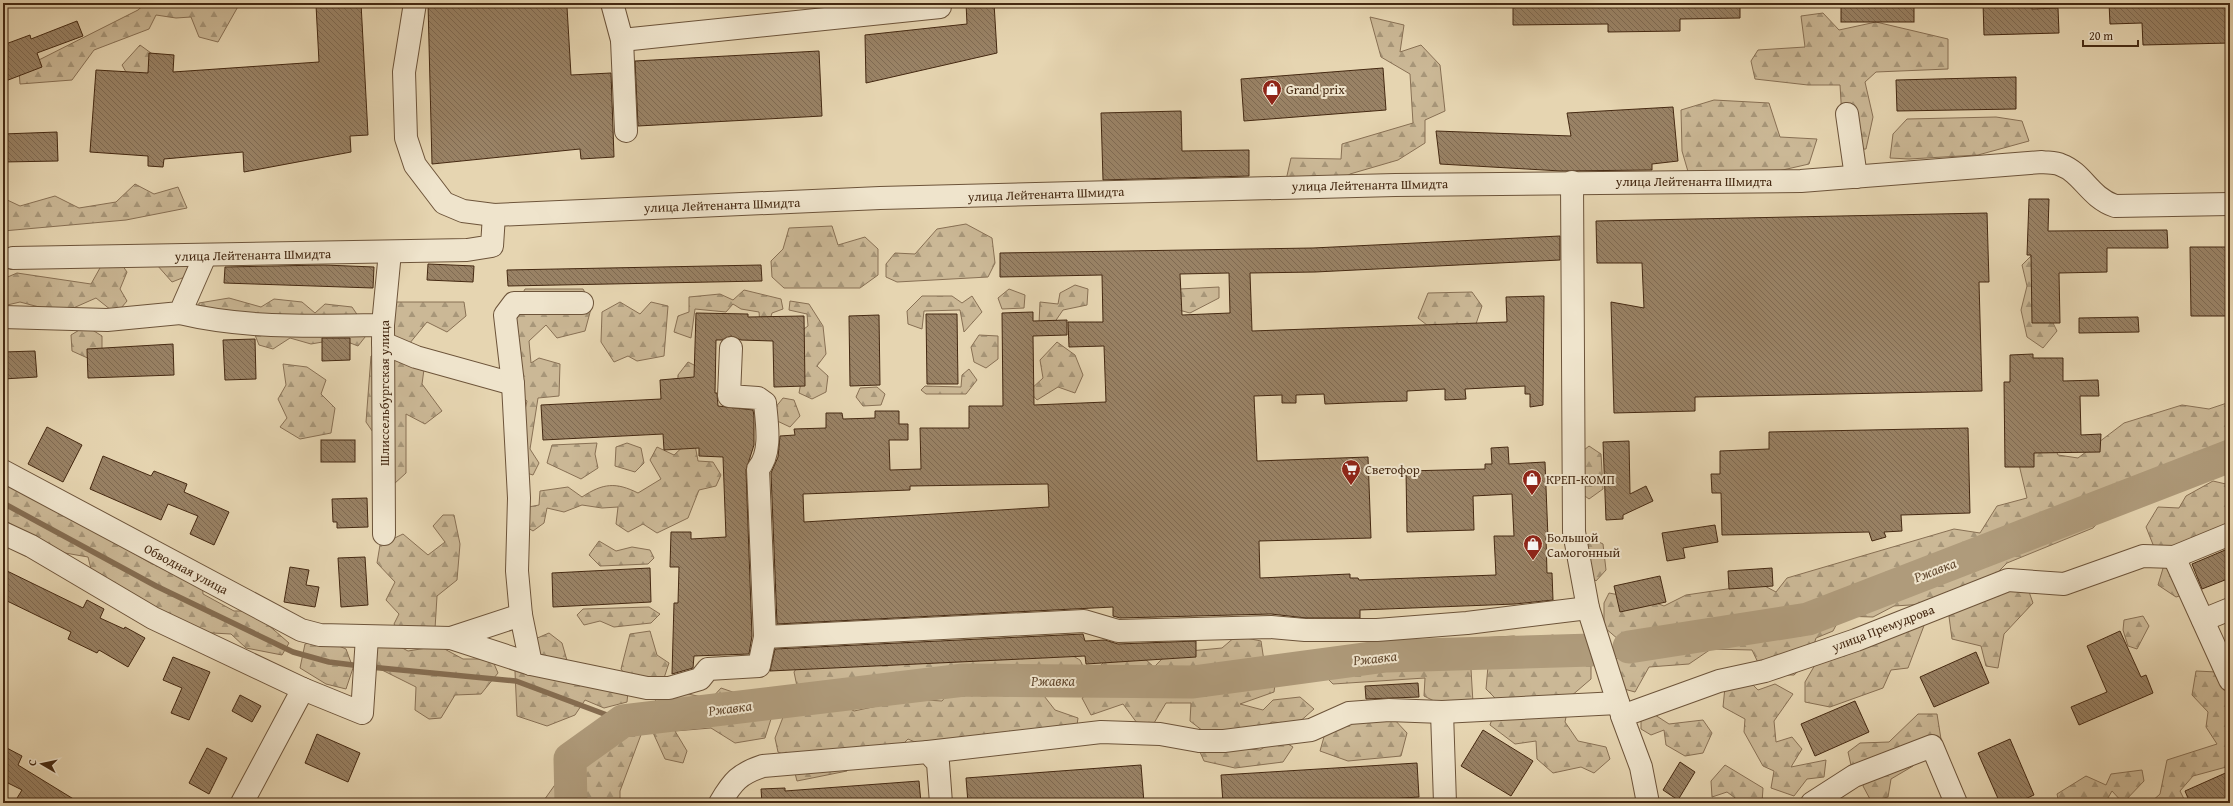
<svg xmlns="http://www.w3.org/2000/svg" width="2233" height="806" viewBox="0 0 2233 806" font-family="'Gentium Book Plus',serif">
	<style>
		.forest { fill: url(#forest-firs); stroke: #887054 }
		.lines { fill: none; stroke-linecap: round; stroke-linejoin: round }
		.stream { stroke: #856d51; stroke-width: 5.5 }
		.river { stroke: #af9b7b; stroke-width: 33 }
		.building { fill: url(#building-back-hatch); stroke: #452912; fill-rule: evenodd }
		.minor-casing { stroke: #6d543a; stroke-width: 24 }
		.minor { stroke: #efe4cc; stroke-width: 22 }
		.labels { text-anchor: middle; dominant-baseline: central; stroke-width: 4; stroke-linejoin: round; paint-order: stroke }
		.poi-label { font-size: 13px; fill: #452912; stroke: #efe4cc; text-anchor: start }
		.street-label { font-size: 13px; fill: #452912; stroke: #efe4cc }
		.water-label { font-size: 14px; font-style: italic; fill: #60462c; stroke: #efe4cc }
	</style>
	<defs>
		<pattern id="forest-firs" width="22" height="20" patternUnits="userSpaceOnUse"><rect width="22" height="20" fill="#cbb896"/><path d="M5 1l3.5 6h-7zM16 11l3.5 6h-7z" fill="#a79679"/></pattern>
		<pattern id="building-back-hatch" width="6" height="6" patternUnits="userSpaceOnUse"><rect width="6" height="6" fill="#998265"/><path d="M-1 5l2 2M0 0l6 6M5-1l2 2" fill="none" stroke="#7f6a52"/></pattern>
	</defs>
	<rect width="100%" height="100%" fill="#e6d5b1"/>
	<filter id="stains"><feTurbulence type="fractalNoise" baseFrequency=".005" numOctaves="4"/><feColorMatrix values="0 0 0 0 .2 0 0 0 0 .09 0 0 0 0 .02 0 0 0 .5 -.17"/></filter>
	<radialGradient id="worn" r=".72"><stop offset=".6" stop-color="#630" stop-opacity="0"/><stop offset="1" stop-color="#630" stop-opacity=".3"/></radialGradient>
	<g class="forest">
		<polygon points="146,3 240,3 218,42 199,37 191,17 176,18 156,15 149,29 94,50 72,80 20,84 19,70 138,10"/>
		<polygon points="1823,13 1839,30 1876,22 1948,39 1948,69 1876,72 1865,82 1873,117 1866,149 1844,150 1840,85 1808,85 1755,79 1751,61 1758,50 1805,47 1801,16"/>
		<polygon points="1370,17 1404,25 1400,52 1421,45 1440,65 1445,111 1425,120 1425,143 1398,160 1350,174 1327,192 1286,180 1291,158 1341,159 1342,144 1413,123 1410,74 1381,57"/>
		<polygon points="140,45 162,61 135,88 122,65"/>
		<polygon points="1714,100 1769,103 1780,137 1817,139 1809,164 1752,177 1689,175 1682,151 1681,110"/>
		<polygon points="1996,117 2022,121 2029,141 1978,155 1909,159 1890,158 1893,134 1907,119"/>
		<polygon points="135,184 154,194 178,187 187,208 126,220 3,231 3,198 20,206 55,196 79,208 116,202"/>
		<polygon points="966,224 992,238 995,263 988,277 897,282 886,277 886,264 895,253 915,254 937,229"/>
		<polygon points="832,226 838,245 865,237 878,249 878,275 860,288 784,288 772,277 771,261 783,249 789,228"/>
		<polygon points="2037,250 2046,309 2057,331 2043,348 2027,337 2021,310 2027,286 2022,265"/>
		<polygon points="117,258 127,272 120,289 127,301 116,314 96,298 62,313 20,302 3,306 3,279 17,273 91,284 105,259"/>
		<polygon points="193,261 190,275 172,282 157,265"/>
		<polygon points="1075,285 1088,289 1087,305 1063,310 1052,326 1039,324 1040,302 1058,304 1060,293"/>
		<polygon points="1219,287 1219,298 1190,313 1175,309 1179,289"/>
		<polygon points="525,289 583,289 592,305 585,331 557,338 546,325 529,341 531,363 539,358 560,364 559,396 538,398 530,449 539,463 533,475 523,472 519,436 527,401 516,392 508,320"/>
		<polygon points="1009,289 1025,295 1024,308 1002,309 998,298"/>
		<polygon points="744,290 781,299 783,309 772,313 768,327 760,324 759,312 741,309 733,304 726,312 695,309 691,338 674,332 678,316 689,312 689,297 720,294 733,300"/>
		<polygon points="1472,292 1482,306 1475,327 1432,329 1418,318 1428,293"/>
		<polygon points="922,296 952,296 962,303 972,296 982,312 964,332 960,310 924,311 922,329 908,324 907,311"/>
		<polygon points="229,298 261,307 274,299 302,302 315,313 325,304 352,307 369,332 358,346 340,339 311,344 290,338 273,349 259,345 253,330 198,312 199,303"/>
		<polygon points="790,301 809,304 823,326 826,354 817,366 828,376 826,392 812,399 799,393 803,372 786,342 808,326 807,314 789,310"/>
		<polygon points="390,302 464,302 466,316 447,332 427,322 405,349 425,362 422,384 442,411 425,424 406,414 406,473 394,484 379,441 366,422 371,356 390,346"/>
		<polygon points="620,302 640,314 651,302 668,306 664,356 637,361 628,356 614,362 601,342 602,312"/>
		<polygon points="86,326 102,336 102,354 92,360 72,351 71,335"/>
		<polygon points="979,335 998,336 998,359 986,368 974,362 971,347"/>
		<polygon points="1057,342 1075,355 1083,375 1075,393 1058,387 1037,400 1029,391 1043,378 1040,360"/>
		<polygon points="688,362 700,368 699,405 677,402 678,375"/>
		<polygon points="283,364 307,367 326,380 321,394 335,408 331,433 300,439 280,427 287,418 278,399 286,385"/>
		<polygon points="2014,364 2044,423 2058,455 2078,458 2124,423 2182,405 2209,409 2230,402 2230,442 2219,456 2177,472 2155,492 2116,503 2093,528 2007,563 1991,579 1926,604 1894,606 1873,617 1841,616 1833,631 1816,638 1809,661 1794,675 1764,675 1752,650 1711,649 1689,664 1649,667 1635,692 1624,689 1615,659 1643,649 1642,638 1619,640 1604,627 1604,603 1609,593 1651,601 1664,606 1686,595 1761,584 1776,592 1787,578 1954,529 1980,533 1997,506 2027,498 2016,452 2008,391"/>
		<polygon points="969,369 977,380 966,394 926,394 921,390 925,386 961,387 962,375"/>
		<polygon points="877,387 885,394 881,405 863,406 856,397 860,388"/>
		<polygon points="783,398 794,400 800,416 790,427 773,419 775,408"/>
		<path d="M688,442l7,3 3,16 15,1 8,13 -5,11 -17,4 -11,28 -31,15 -14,-9 -15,8 -12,-8 2,-17 -16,1 -20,-3 -18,7 -17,-4 -3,15 -11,8 -13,-8 3,-15 16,-3 1,-14 28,-4 14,10c21,-14 34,-15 56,-4l23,-14 -11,-19 7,-13 17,8z"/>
		<polygon points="597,443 595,454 598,468 581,479 547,463 552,445"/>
		<polygon points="627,443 641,448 644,463 635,472 615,466 616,447"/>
		<polygon points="1589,446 1601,454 1603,489 1589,499 1578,491 1579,454"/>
		<polygon points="3,477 152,564 173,565 202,580 203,594 234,611 252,611 289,643 282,655 246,648 231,634 194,632 142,606 91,569 88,557 65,553 9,523 3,525"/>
		<polygon points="2213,481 2230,485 2230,542 2169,550 2154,547 2146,527 2158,507 2179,508 2186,496"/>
		<polygon points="443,515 454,515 460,544 457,580 437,596 435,629 400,634 394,624 399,614 386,600 395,582 377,563 380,545 403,534 428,555 445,542 433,526"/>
		<polygon points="1593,539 1603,544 1606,570 1596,581 1587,571 1584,549"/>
		<polygon points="599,541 616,551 632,547 650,550 654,558 648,564 600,566 589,555"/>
		<polygon points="2182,560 2194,574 2194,592 2176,597 2158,585 2164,565"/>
		<polygon points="2001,584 2028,589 2033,603 2004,634 1998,668 1986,666 1981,646 1952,639 1948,609"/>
		<polygon points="649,607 660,614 651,623 614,627 600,621 584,625 577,615 583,609"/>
		<polygon points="2143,616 2149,626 2137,649 2128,646 2123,630 2124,620"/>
		<polygon points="1925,623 1908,668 1891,670 1883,688 1830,707 1805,702 1805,682 1819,658"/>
		<polygon points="650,631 657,655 669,663 660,690 636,690 621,669 630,634"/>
		<polygon points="549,633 562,643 572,678 628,692 627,702 604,708 585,700 575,715 547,726 517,716 515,672 521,645"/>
		<polygon points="1552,635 1582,641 1591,655 1591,679 1570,697 1565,722 1578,741 1606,747 1610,759 1594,773 1581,767 1553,773 1537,759 1536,741 1515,744 1490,725 1498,701 1486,689 1488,666 1471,669 1473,703 1448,708 1424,696 1425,678 1333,684 1323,674 1401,659 1413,667 1424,660 1468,659 1480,638 1514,636 1538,643"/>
		<polygon points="1236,636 1261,641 1264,661 1276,677 1274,692 1240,704 1263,710 1273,700 1300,697 1314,709 1297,724 1272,722 1248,736 1203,731 1190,721 1191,703 1166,703 1154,723 1137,723 1123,704 1091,715 1082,698 1099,686 1099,668 1113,650 1136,651 1154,667 1168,653 1222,648"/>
		<polygon points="322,639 346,649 353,668 346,689 326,684 300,668 305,644"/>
		<polygon points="387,640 408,651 439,646 463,659 492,659 498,673 481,694 455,695 441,718 429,719 415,710 416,687 360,659"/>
		<polygon points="1053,644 1080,660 1088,676 1062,686 977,675 929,682 916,681 800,692 798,691 794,672 796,669 1003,650 1022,659"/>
		<polygon points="2196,671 2217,672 2230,700 2230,766 2193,776 2180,791 2186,803 2150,803 2160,794 2167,760 2217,744 2206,727 2208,712 2192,695"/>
		<polygon points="1746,678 1758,690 1775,684 1793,694 1774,721 1776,742 1792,737 1802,749 1791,767 1826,760 1824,777 1807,779 1794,796 1771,788 1774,771 1763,766 1744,732 1745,719 1723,707 1725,687"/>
		<polygon points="721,688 759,701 771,719 765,738 735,743 711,728 675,731 687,751 683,763 665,759 650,726 659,711 654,696 670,690 711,699"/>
		<polygon points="951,690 972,696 989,690 1041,692 1055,710 1078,718 1076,732 1027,737 1009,731 1001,739 924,746 908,739 897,750 855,754 847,771 797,781 791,758 778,752 775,738 785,712 840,703 854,711 910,699 942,701"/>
		<polygon points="618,712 636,713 642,732 620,791 620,803 542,803 564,772 568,748 610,727"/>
		<polygon points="1331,712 1392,717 1407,733 1401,756 1348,761 1320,751"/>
		<polygon points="1652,713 1669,724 1703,720 1712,733 1703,753 1685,756 1666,745 1664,730 1651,735 1641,729 1641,718"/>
		<polygon points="1918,714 1937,714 1941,739 1909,749 1913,766 1891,779 1888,797 1871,801 1863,786 1867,771 1851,765 1848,752 1860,743 1889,742"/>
		<polygon points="1278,738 1293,747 1283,762 1235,768 1204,761 1200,752 1211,746 1260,750"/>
		<polygon points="1725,765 1763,788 1762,803 1742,803 1727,792 1712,797 1711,781"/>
		<polygon points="2142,770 2144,781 2123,803 2112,791 2105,803 2059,803 2057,794 2086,776 2106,785 2111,774"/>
	</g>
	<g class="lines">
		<g class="stream">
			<polyline points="3,503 156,586 293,652 329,662 361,666"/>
			<polyline points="370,667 516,681 623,721"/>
		</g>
		<g class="river">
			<polyline points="1629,647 1808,619 2230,456"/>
			<polyline points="571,803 570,759 623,721 964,680 1193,682 1386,656 1592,650"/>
		</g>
	</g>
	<g class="building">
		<polygon points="361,3 368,135 350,136 351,152 244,172 243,152 164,159 163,167 148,166 148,156 90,152 96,70 148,73 149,53 174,55 173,72 319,62 316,5"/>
		<polygon points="428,3 528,3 528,6 567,7 571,75 611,73 614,157 581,159 580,149 432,164"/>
		<polygon points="966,3 994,3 997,53 866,83 865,35 967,24"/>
		<polygon points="1513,3 1740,3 1740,18 1680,19 1680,31 1608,32 1608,24 1513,25"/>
		<rect x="1841" y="3" width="73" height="19"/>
		<polygon points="1983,3 2032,3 2032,9 2058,8 2059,33 1984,35"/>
		<polygon points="2109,3 2230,3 2230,43 2143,45 2142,23 2110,24"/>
		<polygon points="77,21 83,36 37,53 42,67 3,82 3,45 30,35 31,39"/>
		<polygon points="819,51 822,116 638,126 635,61"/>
		<polygon points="1383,68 1386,110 1244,121 1241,79"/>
		<polygon points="2016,77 2016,109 1897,111 1896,80"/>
		<polygon points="1673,107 1678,161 1652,164 1652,170 1561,171 1440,164 1436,131 1571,136 1567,113"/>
		<polygon points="1181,111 1182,151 1249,150 1249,176 1103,180 1101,113"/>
		<polygon points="57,132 58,161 3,162 3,134"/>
		<polygon points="2029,199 2049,199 2048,231 2167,230 2168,248 2107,248 2107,272 2059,273 2060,323 2032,323 2031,255 2027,255"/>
		<polygon points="1987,213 1989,282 1979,282 1982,391 1695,397 1695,411 1614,413 1611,302 1644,308 1642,263 1597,263 1596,221"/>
		<path d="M1560,236v24l-245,12 -65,1 2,58 255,-9 -1,-25 38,-1 -1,109 -13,2v-13h-5v-8l-60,3 1,10 -21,1v-11l-38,2v10l-34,1 -48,2 -1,-10 -28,1v8h-14v-8l-28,1 3,65 111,-4 3,81 -112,3 1,37 90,-4v4h8l1,2 137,-5 -2,-39h20l-2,-42 -39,2 1,34 -67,2 -1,-61 79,-2v-5h7l-1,-16 17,-1 1,17 36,-2 3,76h-2l1,35h5l1,27 -38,4 -155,6v8h-54l-35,-4 -151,4 -7,-2v-9l-336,17 -6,-151 7,-16 2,-21 15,-1 -1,-6 32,-1v-15h16l1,6 32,-1v-7h24v13h9v16h-19l1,30 31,-1 -1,-41h49v-22h34l-1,-93 31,-1v9l34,-1v15l-34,1 1,69 72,-3 -2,-56 -35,1 -1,-25h35l-1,-47 -102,2v-24l313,-5zM1229,273l1,40 -48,2 -2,-41zM1048,484l1,23 -245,15 -1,-28 107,-4v-4z"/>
		<polygon points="2190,247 2230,247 2230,316 2191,316"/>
		<polygon points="428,264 474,266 473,282 427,280"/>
		<polygon points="324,265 374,267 373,288 224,283 225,267"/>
		<polygon points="761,265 762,281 508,286 507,270"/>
		<polygon points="696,313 748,314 748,317 804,316 805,386 774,387 773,341 741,340 731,336 722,340 716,340 715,393 717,393 718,406 753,410 754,416 754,445 746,470 752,636 749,654 694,656 693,668 672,674 674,603 678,603 679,567 670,567 671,532 691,532 691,539 726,537 723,457 699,456 699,448 664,450 663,434 543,440 541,405 661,399 660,380 694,377"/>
		<polygon points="926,314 957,314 958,384 927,384"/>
		<polygon points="879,315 880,385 850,386 849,316"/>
		<polygon points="2138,317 2139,332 2079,333 2079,318"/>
		<polygon points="322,338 350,338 350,360 322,361"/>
		<polygon points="255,339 256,379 225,380 223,340"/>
		<polygon points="173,344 174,375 88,378 87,349"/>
		<polygon points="35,351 37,377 3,379 3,352"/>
		<polygon points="2033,354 2033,358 2063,358 2063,381 2098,380 2099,396 2080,396 2081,435 2101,434 2100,452 2034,453 2034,467 2005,467 2004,382 2010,382 2010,355"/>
		<polygon points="47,427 82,445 63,482 28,464"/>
		<polygon points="1968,428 1970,513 1901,515 1902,531 1884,532 1886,537 1872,541 1869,532 1722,535 1721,493 1712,493 1711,474 1720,474 1720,451 1769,449 1769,432"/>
		<rect x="321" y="440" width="34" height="22"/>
		<polygon points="1629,441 1630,494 1646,486 1653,501 1623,515 1623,519 1606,520 1603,442"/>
		<polygon points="103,456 151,476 154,471 187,484 184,492 229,512 214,545 190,534 198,516 168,504 161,520 90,489"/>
		<polygon points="367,498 368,527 337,528 337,522 333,522 332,499"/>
		<polygon points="1715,525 1718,542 1683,548 1685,558 1667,561 1662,533"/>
		<polygon points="2230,548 2230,578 2202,589 2192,564"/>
		<polygon points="365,557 368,605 341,607 338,558"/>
		<polygon points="290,567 309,570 306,585 319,587 315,607 284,602"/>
		<polygon points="650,568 651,602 553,607 552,573"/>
		<polygon points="1772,568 1773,586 1729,589 1728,571"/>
		<polygon points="3,569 83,608 87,600 104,609 100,618 124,629 125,627 145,638 128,667 99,650 97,653 68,639 71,632 3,599"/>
		<polygon points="1660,576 1666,602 1620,612 1614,586"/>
		<polygon points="2120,631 2141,677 2146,675 2153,693 2079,725 2071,707 2107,692 2087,646"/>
		<polygon points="1083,634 1085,641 1105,640 1118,644 1196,641 1196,657 1086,664 1085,656 770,671 775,649"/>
		<polygon points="1976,652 1989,683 1934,707 1920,677"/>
		<polygon points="173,657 210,672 189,720 171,713 182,688 163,680"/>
		<polygon points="1418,683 1419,697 1366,699 1365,686"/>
		<polygon points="240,695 261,706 252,722 232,711"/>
		<polygon points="1855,701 1869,732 1815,756 1801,724"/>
		<polygon points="1483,730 1533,761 1511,796 1461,766"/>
		<polygon points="317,734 360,753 348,782 305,763"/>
		<polygon points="2010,739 2034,795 2016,803 2000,803 1978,753"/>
		<polygon points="3,746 22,756 18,765 80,803 14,803 22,790 8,783 3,792"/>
		<polygon points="207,748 227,758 209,794 189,783"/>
		<polygon points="1680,762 1695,772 1678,800 1663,790"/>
		<polygon points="1417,763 1419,797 1324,803 1223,803 1221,775"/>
		<polygon points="1141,765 1144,803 968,803 966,778"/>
		<polygon points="2230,771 2230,803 2190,803 2185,791"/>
		<polygon points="919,781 921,803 762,803 761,789 785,788 785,791"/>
	</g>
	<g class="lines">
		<g class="minor-casing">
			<g id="minor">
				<path d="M415,3l-11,69 2,66 9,27 29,38 19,8 31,4 386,-17 515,-13 406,-4 241,-19c6,1 13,0 19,3 22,8 28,32 54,41l115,-2"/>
				<polyline points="612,3 622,40 940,7 940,3"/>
				<polyline points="622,40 626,131"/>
				<polyline points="1847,114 1856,177"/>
				<polyline points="1572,182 1574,532 1588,608 1622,715"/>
				<polyline points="13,258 467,250 492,246 494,215"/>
				<path d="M180,313c67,16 135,13 203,12"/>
				<polyline points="3,317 107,320 180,313 205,256"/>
				<polyline points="383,343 416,357 513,384"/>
				<path d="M731,348l-2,48 29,2 7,5c2,21 7,50 -7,66l7,168 319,-16 34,10 153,-4 34,3h72l90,-7 121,-15"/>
				<polyline points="3,471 301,630 320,635 451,638 531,664 647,688 669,688 700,679 708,669 759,666 765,637"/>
				<polyline points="3,533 31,546 153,618 303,689 362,713 367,637"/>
				<polyline points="384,534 383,325 390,252"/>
				<polyline points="2174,557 2230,680"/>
				<polyline points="2203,620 2230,609"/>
				<polyline points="451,638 521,615"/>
				<polyline points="531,664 521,615 517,571 519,498 513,384 505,315 514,303 582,303"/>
				<polyline points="1442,712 1445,803"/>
				<polyline points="928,752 1101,732 1160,734 1199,741 1224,741 1311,730 1349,713 1389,710 1442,712 1618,703"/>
				<polyline points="242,803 303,689"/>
				<path d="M720,803c13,-22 19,-29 43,-37l165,-14 10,11 3,40"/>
				<polyline points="1648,803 1641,767 1622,716 1719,681 1765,671 1856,640 2008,580 2064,584 2143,556 2174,557 2230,534"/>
				<polyline points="1812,803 1854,776 1932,746 1956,803"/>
			</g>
		</g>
		<use href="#minor" class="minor"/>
	</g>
	<defs>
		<g id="shop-pin" transform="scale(1)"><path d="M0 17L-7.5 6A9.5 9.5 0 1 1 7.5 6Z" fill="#8f2418" stroke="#efe4cc"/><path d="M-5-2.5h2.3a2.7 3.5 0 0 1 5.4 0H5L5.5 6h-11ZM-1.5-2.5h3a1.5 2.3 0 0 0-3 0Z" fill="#fff"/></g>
		<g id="supermarket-pin" transform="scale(1)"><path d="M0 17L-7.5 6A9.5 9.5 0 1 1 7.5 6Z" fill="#8f2418" stroke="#efe4cc"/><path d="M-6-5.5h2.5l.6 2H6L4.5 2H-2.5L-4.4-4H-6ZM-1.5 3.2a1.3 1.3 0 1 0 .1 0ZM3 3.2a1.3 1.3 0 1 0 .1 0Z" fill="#fff"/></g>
	</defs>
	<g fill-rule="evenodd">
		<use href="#shop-pin" x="1272" y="89"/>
		<use href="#supermarket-pin" x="1351" y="469"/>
		<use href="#shop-pin" x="1532" y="479"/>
		<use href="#shop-pin" x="1533" y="544"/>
	</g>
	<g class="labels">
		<g class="poi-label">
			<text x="1286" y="89">Grand prix</text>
			<text x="1365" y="469">Светофор</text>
			<text x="1546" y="479">КРЕП-КОМП</text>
			<text x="1547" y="537">Большой<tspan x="1547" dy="15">Самогонный</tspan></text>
		</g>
		<g class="street-label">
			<text x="1694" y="181">улица Лейтенанта Шмидта</text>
			<text transform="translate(1370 185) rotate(-1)">улица Лейтенанта Шмидта</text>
			<text transform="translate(1046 194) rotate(-2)">улица Лейтенанта Шмидта</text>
			<text transform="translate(722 205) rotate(-2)">улица Лейтенанта Шмидта</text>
			<text transform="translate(253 255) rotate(-1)">улица Лейтенанта Шмидта</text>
			<text transform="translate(384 393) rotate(-90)">Шлиссельбургская улица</text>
			<text transform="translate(186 569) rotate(28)">Обводная улица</text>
			<text transform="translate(1883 628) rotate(-21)">улица Премудрова</text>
		</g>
		<g class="water-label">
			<text transform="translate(1935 570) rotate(-21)">Ржавка</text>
			<text transform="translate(1375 658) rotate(-6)">Ржавка</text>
			<text x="1053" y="681">Ржавка</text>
			<text transform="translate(730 708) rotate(-7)">Ржавка</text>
		</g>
	</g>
	<rect width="2233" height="806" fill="none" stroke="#e6d5b1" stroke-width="16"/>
	<rect x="4" y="4" width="2225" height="798" fill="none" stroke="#452912" stroke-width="2"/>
	<rect x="8" y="8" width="2217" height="790" fill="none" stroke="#452912"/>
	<g transform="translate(42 764) rotate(279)" stroke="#efe4cc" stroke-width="3" paint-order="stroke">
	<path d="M0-3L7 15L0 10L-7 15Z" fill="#452912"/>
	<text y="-6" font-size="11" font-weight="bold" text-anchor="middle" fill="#452912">С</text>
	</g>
	<path d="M2083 40v6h55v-6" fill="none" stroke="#452912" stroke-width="2"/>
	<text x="2089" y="40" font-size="12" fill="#452912" stroke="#efe4cc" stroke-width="3" paint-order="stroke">20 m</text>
	<rect width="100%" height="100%" filter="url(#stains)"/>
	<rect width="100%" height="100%" fill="url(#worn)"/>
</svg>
